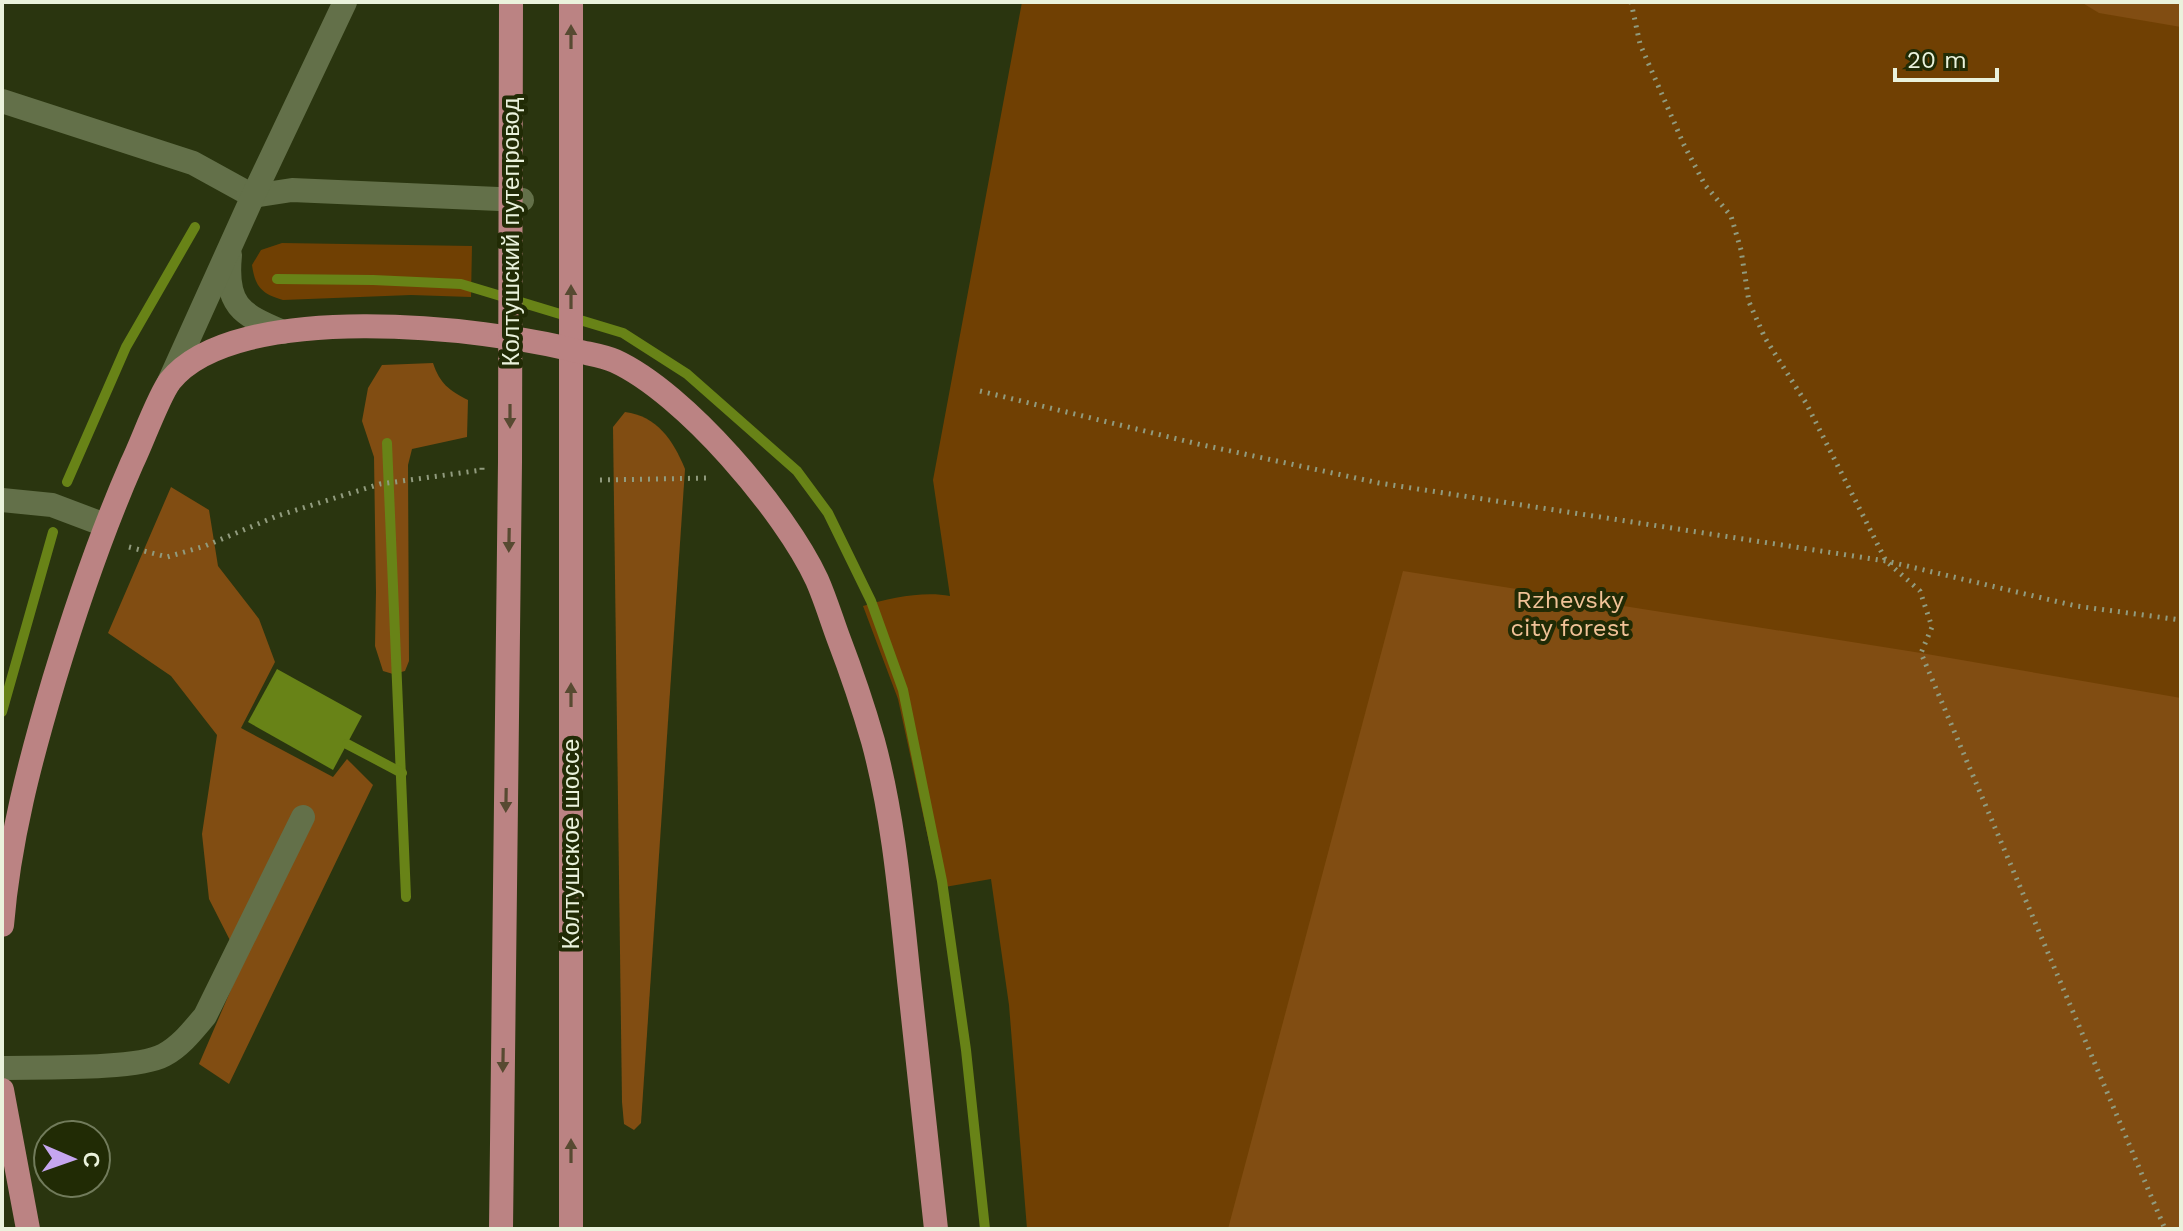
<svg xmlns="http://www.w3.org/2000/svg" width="2183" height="1231" viewBox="0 0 2183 1231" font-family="'Work Sans',sans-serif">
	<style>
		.green { fill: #704003 }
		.forest { fill: #814d12 }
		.water { fill: #688317 }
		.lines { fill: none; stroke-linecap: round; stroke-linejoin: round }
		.stream { stroke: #688317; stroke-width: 10 }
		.path { stroke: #919b7e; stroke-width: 5; stroke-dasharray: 2 6; stroke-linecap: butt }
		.minor { stroke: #637049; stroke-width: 24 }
		.major { stroke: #bb8383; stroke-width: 24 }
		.oneway { fill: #574a31 }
		.labels { text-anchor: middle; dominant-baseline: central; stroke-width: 8; stroke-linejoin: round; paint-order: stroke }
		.street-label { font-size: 24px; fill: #eaf2dc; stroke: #212b05 }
		.park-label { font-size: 24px; fill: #f1c297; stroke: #212b05 }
	</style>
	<rect width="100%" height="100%" fill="#2a350f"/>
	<g class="green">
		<path d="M1022,2h1159v1227h-1154l-18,-224 -18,-126 -52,9 -41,-189 -35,-93c27,-8 60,-15 87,-10l-17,-116z"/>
		<path d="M282,243l190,3 -1,51 -60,-2 -128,5c-21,-6 -28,-13 -31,-35l9,-15z"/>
	</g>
	<g class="forest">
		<polygon points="2081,2 2181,2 2181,27 2099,13"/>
		<path d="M433,363c7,21 16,27 35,37l-1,37 -55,12 -4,16 1,196 -4,10 -12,3 -10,-3 -8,-25 1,-54 -2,-135 -12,-36 6,-33 14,-23z"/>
		<path d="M625,412c32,4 48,28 60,57l-44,654 -7,7 -10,-6 -2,-22 -9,-675z"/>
		<polygon points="171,487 209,510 218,566 259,619 275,662 241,728 333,777 347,759 373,785 229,1084 199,1064 242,964 209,899 202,834 217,735 171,676 108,633"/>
		<polygon points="1403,571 1921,653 2181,698 2181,1229 1228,1229"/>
	</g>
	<polygon class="water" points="277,669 362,716 333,770 248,722"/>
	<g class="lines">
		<g class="stream">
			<polyline points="277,279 373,280 461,284 623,333 687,374 797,471 828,513 871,601 903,690 942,881 966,1050 985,1229"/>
			<polyline points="387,443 406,897"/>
			<polyline points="67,482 126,347 195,227"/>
			<polyline points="2,712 53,532"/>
			<polyline points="347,744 402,773"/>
		</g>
		<g class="path">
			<polyline points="1631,2 1640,44 1684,145 1705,185 1731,216 1741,250 1749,302 1765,338 1806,403 1886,561 1920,591 1932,627 1921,653 2165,1229"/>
			<polyline points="980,391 1198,444 1379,483 1886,561 2076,606 2181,620"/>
			<polyline points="600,480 710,478"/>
			<polyline points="129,547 167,557 205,546 277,516 380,484 482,470 482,467"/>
		</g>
		<g class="minor">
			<polyline points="2,101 193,163 253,196 292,190 522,200"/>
			<path d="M230,255c-5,50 10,59 53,77"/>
			<polyline points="169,382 253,196 345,2"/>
			<polyline points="2,500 52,505 105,525"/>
			<path d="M2,1068c35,-1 135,2 162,-13 17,-9 29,-25 41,-39l98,-199"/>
		</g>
		<g class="major">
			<polyline points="571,2 571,1229"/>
			<path d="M2,925c7,-85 28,-164 52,-245 23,-76 46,-144 78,-217 10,-20 26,-66 38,-82 66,-82 315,-54 407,-30 12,3 27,5 38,10 70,32 170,150 202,219 8,18 14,38 21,57 13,34 25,69 35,104 22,81 28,166 37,248 9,80 17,160 26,240"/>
			<polyline points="2,1090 28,1229"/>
			<polyline points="501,1229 510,462 511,2"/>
		</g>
	</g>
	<defs><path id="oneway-solid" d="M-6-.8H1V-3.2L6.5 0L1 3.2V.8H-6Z" transform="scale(2)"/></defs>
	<g class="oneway">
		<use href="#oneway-solid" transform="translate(571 37) rotate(-90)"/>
		<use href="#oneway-solid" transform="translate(571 297) rotate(-90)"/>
		<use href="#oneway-solid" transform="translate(510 416) rotate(90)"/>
		<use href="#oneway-solid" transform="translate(509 540) rotate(91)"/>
		<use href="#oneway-solid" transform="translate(571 695) rotate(-90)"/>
		<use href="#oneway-solid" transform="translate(506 800) rotate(91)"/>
		<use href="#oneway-solid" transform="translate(503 1060) rotate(91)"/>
		<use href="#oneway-solid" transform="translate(571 1151) rotate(-90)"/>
	</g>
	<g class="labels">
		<g class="street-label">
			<text transform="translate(511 232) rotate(-90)">Колтушский путепровод</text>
			<text transform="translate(571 844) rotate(-90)">Колтушское шоссе</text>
		</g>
		<g class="park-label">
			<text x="1570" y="600">Rzhevsky<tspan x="1570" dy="28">city forest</tspan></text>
		</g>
	</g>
	<rect width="2183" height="1231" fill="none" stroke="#eaf2dc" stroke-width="8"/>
	<g transform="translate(72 1159) rotate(92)"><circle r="38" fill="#212b05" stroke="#717b5b" stroke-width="2"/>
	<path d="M0-6L14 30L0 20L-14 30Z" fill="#c6a6f0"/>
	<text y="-12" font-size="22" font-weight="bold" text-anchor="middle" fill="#eaf2dc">С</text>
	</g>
	<path d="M1895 68v12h102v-12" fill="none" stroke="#eaf2dc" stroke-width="4"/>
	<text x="1907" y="68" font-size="24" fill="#eaf2dc" stroke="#212b05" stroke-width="6" paint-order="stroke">20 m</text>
</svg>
